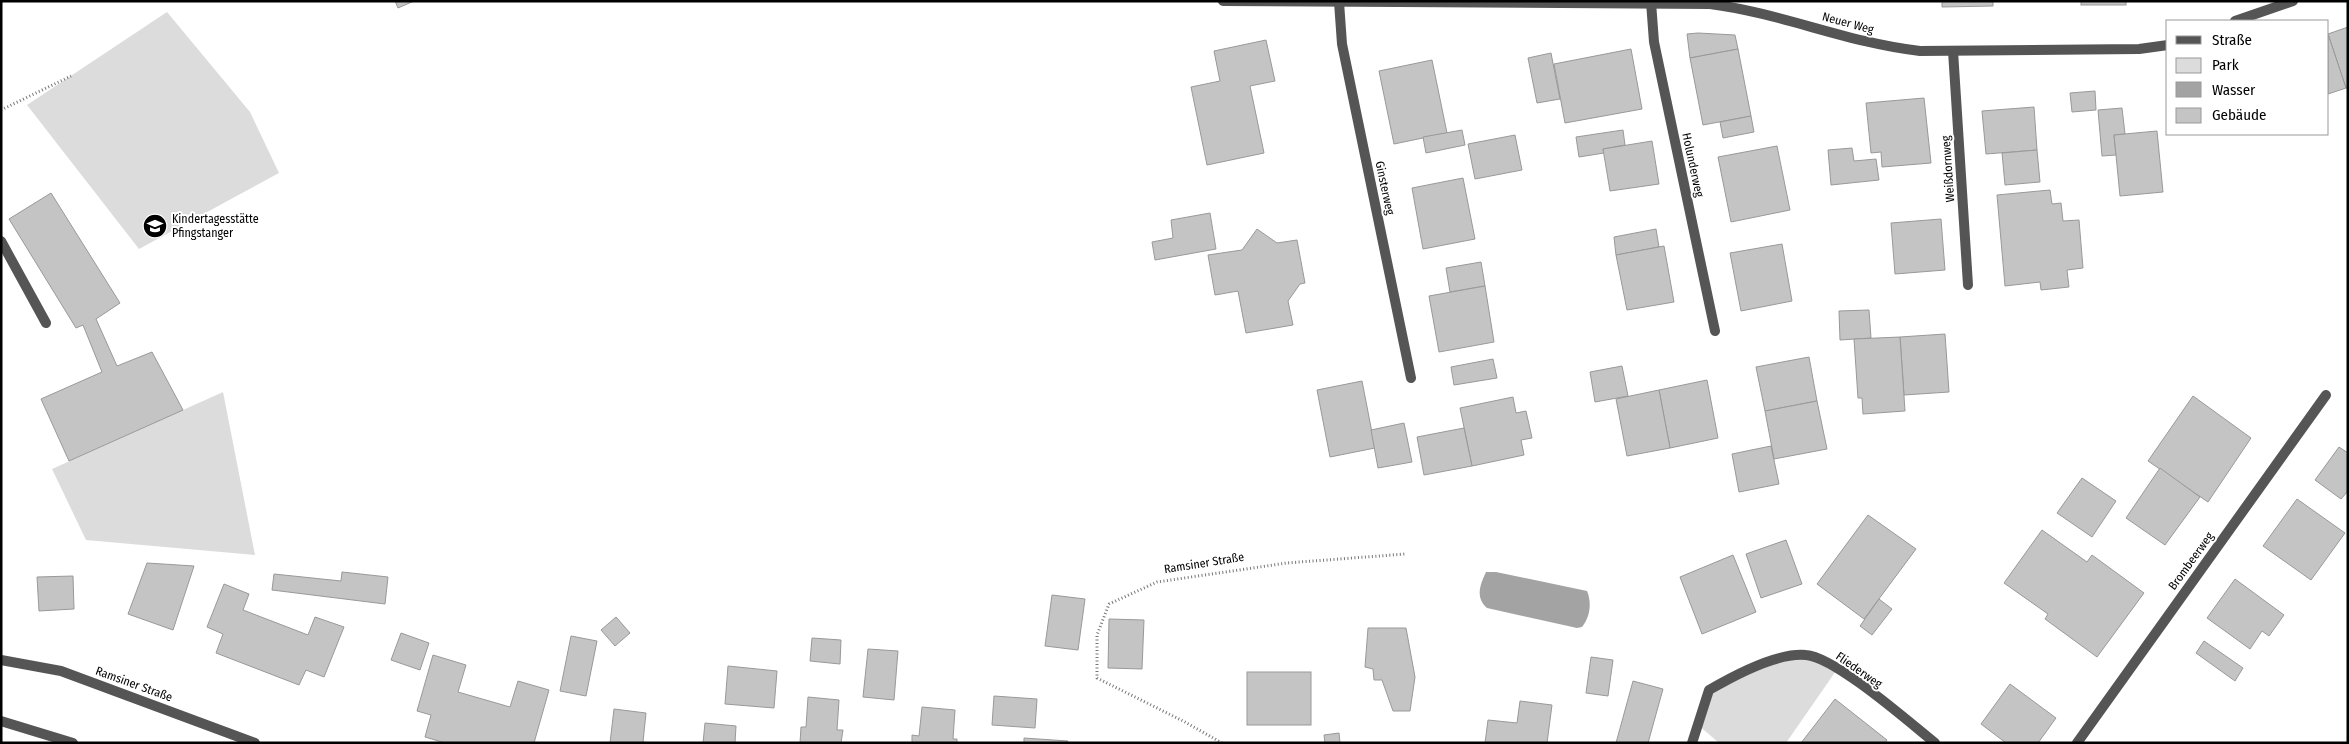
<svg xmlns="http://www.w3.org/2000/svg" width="2349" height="744" viewBox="0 0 2349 744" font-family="'Fira Sans Condensed',sans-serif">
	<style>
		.green { fill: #dcdcdc }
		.water { fill: #a3a3a3 }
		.building { fill: #c4c4c4; stroke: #999 }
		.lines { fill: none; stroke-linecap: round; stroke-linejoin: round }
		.path { stroke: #777; stroke-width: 3; stroke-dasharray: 1 2.5; stroke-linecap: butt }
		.service { stroke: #555; stroke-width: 10 }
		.minor { stroke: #555; stroke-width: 10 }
		.labels { text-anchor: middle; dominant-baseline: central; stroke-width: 4; stroke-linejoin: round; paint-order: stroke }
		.street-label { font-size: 12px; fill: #000; stroke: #fff }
		.poi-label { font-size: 12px; fill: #000; stroke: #fff; text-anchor: start }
	</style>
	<rect width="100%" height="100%" fill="#fff"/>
	<g class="green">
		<polygon points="167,12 250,112 279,173 139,249 27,105"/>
		<polygon points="223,392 255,555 86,540 52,469"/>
		<polygon points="1805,654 1838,668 1786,743 1719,743 1697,724 1709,690 1736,674"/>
	</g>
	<path class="water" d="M1486,572h10l91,19c5,12 3,26 -5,36l-5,1 -90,-20c-12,-11 -7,-23 -1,-36z"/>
	<g class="building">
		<polygon points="395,1 414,1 398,8"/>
		<polygon points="1942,1 1993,1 1993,6 1942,7"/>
		<rect x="2081" y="1" width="45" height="4"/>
		<polygon points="2348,27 2348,88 2346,88 2328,34"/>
		<polygon points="1698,33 1735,35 1738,49 1690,58 1687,34"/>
		<polygon points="2328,34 2346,88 2328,94"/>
		<polygon points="1266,40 1275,81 1250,86 1264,153 1207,165 1191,87 1220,81 1214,51"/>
		<polygon points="1631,49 1642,109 1565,123 1554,64"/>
		<polygon points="1738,49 1751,116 1703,125 1690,58"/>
		<polygon points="1551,53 1560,99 1537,103 1528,58"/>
		<polygon points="1432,60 1447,133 1394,144 1379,71"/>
		<polygon points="2095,91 2096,110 2072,112 2070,93"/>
		<polygon points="1924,98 1931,163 1882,167 1881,152 1871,153 1866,103"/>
		<polygon points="2034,107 2037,150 1986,154 1982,111"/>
		<polygon points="2122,108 2125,134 2114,135 2116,155 2102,156 2098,110"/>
		<polygon points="1751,116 1754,132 1723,138 1720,122"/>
		<polygon points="1462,130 1465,145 1426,153 1423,137"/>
		<polygon points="1623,130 1625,145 1603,149 1604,153 1579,157 1576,137"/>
		<polygon points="2157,131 2163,192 2120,196 2114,135"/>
		<polygon points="1515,135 1522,170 1475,179 1468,144"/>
		<polygon points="1652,141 1659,184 1610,191 1603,149"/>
		<polygon points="1777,146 1790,210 1731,222 1718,157"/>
		<polygon points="1852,148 1854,161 1876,159 1879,180 1831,185 1828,150"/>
		<polygon points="2037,150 2040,182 2005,185 2002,153"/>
		<polygon points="1463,178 1475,239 1423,249 1412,188"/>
		<polygon points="2050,190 2052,204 2061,203 2063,221 2079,220 2083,268 2067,270 2069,287 2041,290 2040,282 2005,286 1997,195"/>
		<polygon points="51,193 120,303 96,319 117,366 152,352 183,410 69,461 41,399 102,372 83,325 76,328 9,219"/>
		<polygon points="1210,213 1216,249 1155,260 1152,242 1173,238 1171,220"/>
		<polygon points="1941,219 1945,270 1895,274 1891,223"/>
		<polygon points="1257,229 1277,243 1297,240 1305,283 1300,284 1288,301 1293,325 1246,333 1238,291 1215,295 1208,255 1242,250"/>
		<polygon points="1656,229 1659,247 1616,255 1614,237"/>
		<polygon points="1782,244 1792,301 1741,311 1730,253"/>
		<polygon points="1664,246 1674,302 1627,310 1616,255"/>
		<polygon points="1481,262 1485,286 1450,292 1446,268"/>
		<polygon points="1485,286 1494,342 1439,352 1429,296"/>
		<polygon points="1869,310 1871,338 1840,340 1839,311"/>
		<polygon points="1945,334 1949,392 1904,395 1900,337"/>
		<polygon points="1900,337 1905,411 1863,414 1862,398 1858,398 1854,339"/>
		<polygon points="1809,357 1817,401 1765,411 1756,367"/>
		<polygon points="1493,359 1497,378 1454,385 1451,367"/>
		<polygon points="1622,366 1628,396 1595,402 1590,372"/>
		<polygon points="1707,380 1718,438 1670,448 1659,390"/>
		<polygon points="1362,381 1375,448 1330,457 1317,390"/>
		<polygon points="1659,390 1670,448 1627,456 1616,399"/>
		<polygon points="2193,396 2251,438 2208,502 2148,461"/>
		<polygon points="1513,397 1516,413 1526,411 1532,438 1521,440 1524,455 1472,466 1460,408"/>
		<polygon points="1817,401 1827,449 1774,459 1765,411"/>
		<polygon points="1404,423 1412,462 1378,468 1371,430"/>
		<polygon points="1464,428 1472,466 1424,475 1417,437"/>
		<polygon points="1771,446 1779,484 1739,492 1732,454"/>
		<polygon points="2339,447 2348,453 2348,491 2341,499 2315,480"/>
		<polygon points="2160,468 2200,497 2165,545 2126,518"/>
		<polygon points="2082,478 2116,501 2092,537 2057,513"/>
		<polygon points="2297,499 2345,533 2311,580 2263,546"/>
		<polygon points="1868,515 1916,549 1864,619 1817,584"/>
		<polygon points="2042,530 2087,562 2092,555 2144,593 2097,657 2045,619 2048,614 2004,583"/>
		<polygon points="1786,540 1802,584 1761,598 1746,554"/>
		<polygon points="1733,555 1756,612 1702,634 1680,577"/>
		<polygon points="147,563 194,566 173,630 128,614"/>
		<polygon points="342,572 388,577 385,604 272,590 274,574 341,581"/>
		<polygon points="73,576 74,609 39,611 37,577"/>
		<polygon points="2235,579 2284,615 2269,636 2262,631 2250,649 2207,618"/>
		<polygon points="224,584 249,594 243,610 308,635 315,617 344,627 324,677 306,670 299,685 216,653 223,634 207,627"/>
		<polygon points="1052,595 1085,599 1078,650 1045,646"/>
		<polygon points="1879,599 1892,609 1872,635 1860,626"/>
		<polygon points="616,617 630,633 615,646 601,630"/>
		<polygon points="1109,619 1144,620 1142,669 1108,668"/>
		<polygon points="1368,628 1406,628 1415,677 1410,711 1393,711 1382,680 1374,680 1373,669 1365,667"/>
		<polygon points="401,633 429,643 420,670 391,660"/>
		<polygon points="571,636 597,641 586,696 560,691"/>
		<polygon points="812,638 841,640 840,664 810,661"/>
		<polygon points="2204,641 2243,668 2235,681 2196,653"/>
		<polygon points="868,649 898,651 894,700 863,697"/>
		<polygon points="433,655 466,665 458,692 510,707 518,681 549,690 534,743 445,743 425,737 431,715 417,711"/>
		<polygon points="1591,657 1613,660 1608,696 1586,693"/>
		<polygon points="728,666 777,671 774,708 725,704"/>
		<rect x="1247" y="672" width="64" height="53"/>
		<polygon points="1633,681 1663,689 1648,743 1616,743"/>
		<polygon points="2010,684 2056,718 2038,743 2006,743 1981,724"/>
		<polygon points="994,696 1037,699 1035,728 992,725"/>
		<polygon points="808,697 839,700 837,730 843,730 841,743 800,743 801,727 806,727"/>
		<polygon points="1835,699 1887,740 1885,743 1801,743"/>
		<polygon points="1520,701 1552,705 1547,743 1485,743 1488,720 1517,723"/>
		<polygon points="922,707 955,710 953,739 957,739 957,743 912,743 912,735 919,736"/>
		<polygon points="614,709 646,713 643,742 651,743 610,743"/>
		<polygon points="705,723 736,726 735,743 703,743"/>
		<polygon points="1339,733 1340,743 1325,743 1324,735"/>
		<polygon points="1024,738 1068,741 1067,743 1024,743"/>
	</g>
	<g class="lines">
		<g class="path">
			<polyline points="1,110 71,76"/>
			<polyline points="1222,743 1185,722 1097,678 1097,635 1109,604 1157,582 1287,563 1405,554"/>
		</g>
		<g class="service">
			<polyline points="1,241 46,323"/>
			<polyline points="1,721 73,743"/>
		</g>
		<g class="minor">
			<path d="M1223,1l487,3c71,9 138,39 210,47l219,-2 29,-4"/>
			<polyline points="1339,2 1342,44 1411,378"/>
			<polyline points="1651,2 1654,42 1715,331"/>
			<polyline points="2235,21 2293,1"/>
			<polyline points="1953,51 1968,285"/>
			<polyline points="1,660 61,671 255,743"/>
			<path d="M1692,743l17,-53c24,-14 68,-38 97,-35 29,2 103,67 129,88"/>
			<polyline points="2077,743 2326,395"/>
		</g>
	</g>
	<defs>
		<g id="school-disc" transform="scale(1.25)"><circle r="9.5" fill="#000" stroke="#fff"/><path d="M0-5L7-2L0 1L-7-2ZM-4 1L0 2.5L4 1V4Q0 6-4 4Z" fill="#fff"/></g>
	</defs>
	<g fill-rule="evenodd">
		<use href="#school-disc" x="155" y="226"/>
	</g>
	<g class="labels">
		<g class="street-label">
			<text transform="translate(1848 23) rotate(15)">Neuer Weg</text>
			<text transform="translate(1693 165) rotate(78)">Holunderweg</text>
			<text transform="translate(1948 169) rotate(-94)">Weißdornweg</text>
			<text transform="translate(1385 188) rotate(78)">Ginsterweg</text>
			<text transform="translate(2191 561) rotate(-54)">Brombeerweg</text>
			<text transform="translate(1204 563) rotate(-9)">Ramsiner Straße</text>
			<text transform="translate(1859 670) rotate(35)">Fliederweg</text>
			<text transform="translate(134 684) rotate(20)">Ramsiner Straße</text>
		</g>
		<g class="poi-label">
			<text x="172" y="219">Kindertagesstätte<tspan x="172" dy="14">Pfingstanger</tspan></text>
		</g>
	</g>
	<rect width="2349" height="744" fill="none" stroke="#000000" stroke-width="5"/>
	<rect x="2166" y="20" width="162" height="115" fill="#ffffff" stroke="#999999"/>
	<rect x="2176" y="36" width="25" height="8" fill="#555555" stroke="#999999"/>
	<text x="2212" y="45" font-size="15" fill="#000000">Straße</text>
	<rect x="2176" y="58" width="25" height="15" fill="#dcdcdc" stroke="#999999"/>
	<text x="2212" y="70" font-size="15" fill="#000000">Park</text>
	<rect x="2176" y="82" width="25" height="15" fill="#a3a3a3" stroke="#999999"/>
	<text x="2212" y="95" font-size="15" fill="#000000">Wasser</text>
	<rect x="2176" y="108" width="25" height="15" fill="#c4c4c4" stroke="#999999"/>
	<text x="2212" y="120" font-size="15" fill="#000000">Gebäude</text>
</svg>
